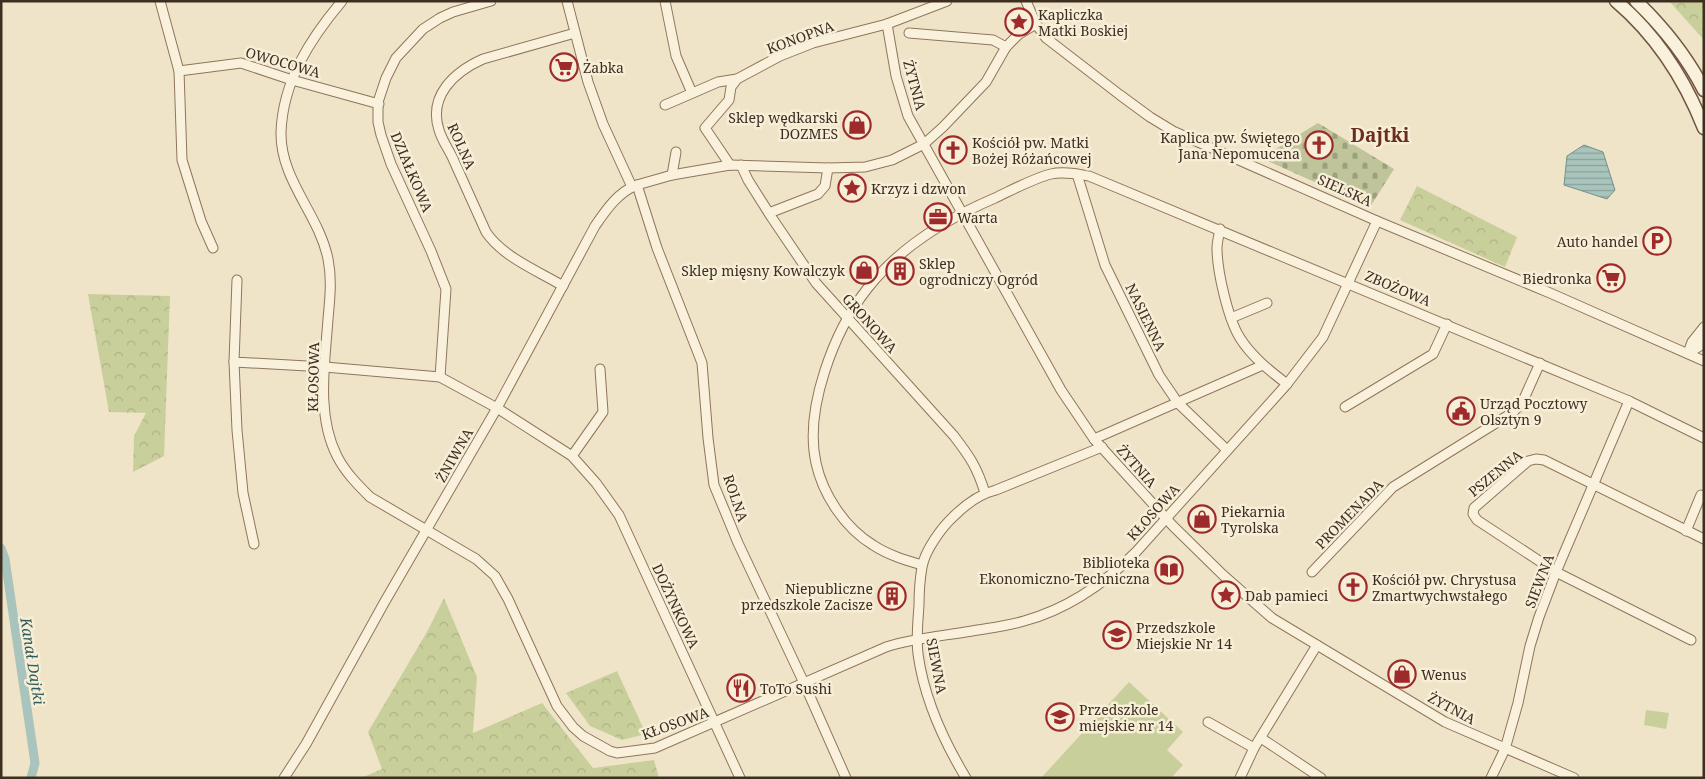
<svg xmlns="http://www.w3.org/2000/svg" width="1705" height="779" viewBox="0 0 1705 779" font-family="'Noto Serif',serif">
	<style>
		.forest { fill: url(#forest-crowns) }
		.cemetery { fill: url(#cemetery-stones) }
		.green { fill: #c9cf9b }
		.water { fill: url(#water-rules); stroke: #6f938a }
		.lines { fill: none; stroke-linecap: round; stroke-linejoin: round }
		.canal { stroke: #a9c4bc; stroke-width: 9 }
		.street-casing { stroke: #8d765c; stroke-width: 11 }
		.secondary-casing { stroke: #6f573f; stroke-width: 15 }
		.street { stroke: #faf1dc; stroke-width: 9 }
		.secondary { stroke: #faf1dc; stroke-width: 12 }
		.labels { text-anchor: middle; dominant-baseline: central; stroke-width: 5; stroke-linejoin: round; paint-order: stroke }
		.poi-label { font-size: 14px; fill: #3d2e20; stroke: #f7eed8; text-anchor: start }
		.street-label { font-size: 14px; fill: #3d2e20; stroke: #f7eed8 }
		.water-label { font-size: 15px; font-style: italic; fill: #2f5d5a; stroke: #f7eed8 }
		.district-label { font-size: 19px; font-weight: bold; fill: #6b2e1e; stroke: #f7eed8 }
	</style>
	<defs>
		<pattern id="forest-crowns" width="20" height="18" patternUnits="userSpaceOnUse" patternTransform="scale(1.25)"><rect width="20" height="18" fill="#c9cf9b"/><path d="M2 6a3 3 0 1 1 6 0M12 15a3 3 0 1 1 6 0" fill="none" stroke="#aeb285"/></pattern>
		<pattern id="cemetery-stones" width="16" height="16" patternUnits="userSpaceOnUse" patternTransform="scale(1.25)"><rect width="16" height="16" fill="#bfc49a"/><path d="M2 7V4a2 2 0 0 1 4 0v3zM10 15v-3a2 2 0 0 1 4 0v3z" fill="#9ca07d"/></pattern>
		<pattern id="water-rules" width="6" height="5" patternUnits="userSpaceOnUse" patternTransform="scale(1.25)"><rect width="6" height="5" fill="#a9c4bc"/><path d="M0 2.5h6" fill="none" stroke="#8ba098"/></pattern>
	</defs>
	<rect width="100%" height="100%" fill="#f0e4c8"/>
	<g class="forest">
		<polygon points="1669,1 1704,1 1704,40"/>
		<polygon points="1417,186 1517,237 1505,267 1400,220"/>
		<polygon points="88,294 170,296 164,456 133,472 134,436 146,413 109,412"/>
		<polygon points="444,598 477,677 473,733 542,703 593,768 654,760 659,778 361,778 382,769 368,732 428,630"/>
		<polygon points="617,671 646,734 622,740 590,726 566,693"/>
	</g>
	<polygon class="cemetery" points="1318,123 1394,169 1370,207 1261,158"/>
	<g class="green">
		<polygon points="1129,682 1183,732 1167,750 1183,765 1171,778 1041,778"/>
		<polygon points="1646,710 1669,713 1666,729 1644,725"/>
	</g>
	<polygon class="water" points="1584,145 1603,152 1615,190 1607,199 1564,185 1567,156"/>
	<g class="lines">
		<polyline class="canal" points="1,548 5,559 35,763 31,778"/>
		<g class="street-casing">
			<g id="street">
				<polyline points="160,1 179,71 182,160 201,221 213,248"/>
				<path d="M342,1c-32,38 -59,80 -61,131 -1,48 38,82 47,127 4,20 2,39 0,60 -3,44 -12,96 9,137 8,16 21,29 33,41l106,62 19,17 13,23 49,107 16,21 10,9 27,15 7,2 38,-5 231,-101c28,-9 57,-11 86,-16 17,-3 35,-5 52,-10 44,-12 80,-37 112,-69l151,-168 36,-47 54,-116"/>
				<polyline points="567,1 588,82 603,124 632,187"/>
				<polyline points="665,1 676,56 692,93"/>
				<polyline points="1026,1 1036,24 1046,38 1120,95 1150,117 1173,131 1377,221 1550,293 1704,361"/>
				<polyline points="887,24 896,76 908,116 1061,390 1094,439 1173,526 1223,575 1272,618 1445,722 1574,778"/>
				<polyline points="909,33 993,40 1006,47"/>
				<polyline points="179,71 241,63 292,80 379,104"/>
				<polyline points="665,105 718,82 737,79 780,56 813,43 887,24 947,1"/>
				<polyline points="730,165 705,128 729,100 731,87 737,79"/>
				<path d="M741,165l7,15 24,38 44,65 138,153c16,21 23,31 31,57"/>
				<polyline points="1077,174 1105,265 1159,375 1178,403 1227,450"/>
				<polyline points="672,175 676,152"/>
				<polyline points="637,185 657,248 702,363 708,438 714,485 738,543 804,683 846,778"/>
				<polyline points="769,213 818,194 825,186 828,168"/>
				<path d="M1220,229c-1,6 -3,13 -3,19 0,23 11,71 23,90 12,19 30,33 47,46"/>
				<polyline points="237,280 234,362 325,367 440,377 497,408 572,456 596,483 619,515 740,778"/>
				<path d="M563,286c-27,-16 -60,-29 -77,-54 -11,-24 -21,-47 -32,-71 -4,-10 -12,-20 -15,-31 -11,-34 15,-58 44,-71l92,-26"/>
				<polyline points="1231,318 1267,303"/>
				<polyline points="1688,353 1692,342 1704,327"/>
				<polyline points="1688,353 1700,346 1704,340"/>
				<polyline points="234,362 237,430 243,493 254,544"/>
				<polyline points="440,377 446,289 431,251 391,164 381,135 378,122 378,102 386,78 396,58 423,29 440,18 453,12 491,1"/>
				<polyline points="1345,407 1433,354 1447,324"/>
				<polyline points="1094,439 1263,365"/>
				<polyline points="572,456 603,412 600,369"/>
				<polyline points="1686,531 1701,495"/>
				<path d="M922,565c-17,-5 -34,-10 -49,-20 -28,-17 -50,-50 -57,-82 -12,-54 18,-132 51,-174 32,-41 81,-71 128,-91 17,-8 39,-20 56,-24 12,-3 26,0 38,2l540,225 75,37"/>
				<polyline points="1312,572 1393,487 1512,413 1522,403 1540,363"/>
				<polyline points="1691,640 1556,572 1477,520 1473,514 1474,508 1528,461 1536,459 1544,460 1704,539"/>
				<polyline points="1208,722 1254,748"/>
				<polyline points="1261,738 1321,778"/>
				<path d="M284,778l22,-34 78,-141 113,-195 98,-182c11,-16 23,-34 42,-41l35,-10 58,-10 98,3 37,-1 27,-7 32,-16 19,-17 43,-45 20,-35 13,-13 17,-10"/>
				<path d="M966,778c-23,-38 -42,-80 -48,-124 -2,-16 0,-33 1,-49 0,-13 1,-26 3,-38 3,-17 20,-40 32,-51 12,-12 26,-22 42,-26l106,-43"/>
				<polyline points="1240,778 1254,748 1317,645"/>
				<polyline points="1491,778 1505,749 1518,703 1530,646 1539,617 1556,572 1629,401"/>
			</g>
		</g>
		<g class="secondary-casing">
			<g id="secondary">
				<path d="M1616,1c40,34 69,79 88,127"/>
				<path d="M1636,1c27,26 51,56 68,89"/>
			</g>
		</g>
		<use href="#street" class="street"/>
		<use href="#secondary" class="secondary"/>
	</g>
	<defs>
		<g id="sight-ring" transform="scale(1.4375)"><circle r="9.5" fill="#f7eed8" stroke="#9e2a2b" stroke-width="1.5"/><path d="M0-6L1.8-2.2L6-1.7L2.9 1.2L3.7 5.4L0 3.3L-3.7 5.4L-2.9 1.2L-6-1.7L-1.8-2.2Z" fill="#9e2a2b"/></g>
		<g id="supermarket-ring" transform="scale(1.4375)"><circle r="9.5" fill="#f7eed8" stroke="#9e2a2b" stroke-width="1.5"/><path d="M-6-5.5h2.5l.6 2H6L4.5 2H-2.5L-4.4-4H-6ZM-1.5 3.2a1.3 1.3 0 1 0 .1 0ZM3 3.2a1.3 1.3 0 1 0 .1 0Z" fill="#9e2a2b"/></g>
		<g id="shop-ring" transform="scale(1.4375)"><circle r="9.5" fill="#f7eed8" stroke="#9e2a2b" stroke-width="1.5"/><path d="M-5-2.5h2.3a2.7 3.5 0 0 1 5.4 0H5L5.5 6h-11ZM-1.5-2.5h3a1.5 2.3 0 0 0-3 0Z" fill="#9e2a2b"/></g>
		<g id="church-ring" transform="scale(1.4375)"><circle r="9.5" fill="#f7eed8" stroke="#9e2a2b" stroke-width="1.5"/><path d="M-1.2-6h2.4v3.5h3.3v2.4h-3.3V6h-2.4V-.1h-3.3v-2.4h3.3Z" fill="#9e2a2b"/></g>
		<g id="office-ring" transform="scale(1.4375)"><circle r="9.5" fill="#f7eed8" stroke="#9e2a2b" stroke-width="1.5"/><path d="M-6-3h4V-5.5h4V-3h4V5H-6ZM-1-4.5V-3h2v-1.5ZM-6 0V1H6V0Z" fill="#9e2a2b"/></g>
		<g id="parking-ring" transform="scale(1.4375)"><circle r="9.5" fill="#f7eed8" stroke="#9e2a2b" stroke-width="1.5"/><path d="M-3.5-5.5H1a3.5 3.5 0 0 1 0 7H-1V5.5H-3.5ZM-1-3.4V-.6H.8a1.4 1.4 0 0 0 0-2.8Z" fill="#9e2a2b"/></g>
		<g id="building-ring" transform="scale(1.4375)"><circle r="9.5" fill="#f7eed8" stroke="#9e2a2b" stroke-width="1.5"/><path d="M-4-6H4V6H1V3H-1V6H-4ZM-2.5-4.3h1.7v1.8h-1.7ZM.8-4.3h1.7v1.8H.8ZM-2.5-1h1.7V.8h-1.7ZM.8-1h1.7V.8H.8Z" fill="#9e2a2b"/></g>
		<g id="civic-ring" transform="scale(1.4375)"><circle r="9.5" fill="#f7eed8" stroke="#9e2a2b" stroke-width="1.5"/><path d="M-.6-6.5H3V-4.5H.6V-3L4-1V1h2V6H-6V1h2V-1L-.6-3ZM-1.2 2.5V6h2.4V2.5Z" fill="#9e2a2b"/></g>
		<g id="library-ring" transform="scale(1.4375)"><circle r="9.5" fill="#f7eed8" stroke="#9e2a2b" stroke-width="1.5"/><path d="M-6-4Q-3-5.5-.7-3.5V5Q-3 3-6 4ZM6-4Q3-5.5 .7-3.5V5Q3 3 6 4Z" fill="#9e2a2b"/></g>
		<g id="school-ring" transform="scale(1.4375)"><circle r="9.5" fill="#f7eed8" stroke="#9e2a2b" stroke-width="1.5"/><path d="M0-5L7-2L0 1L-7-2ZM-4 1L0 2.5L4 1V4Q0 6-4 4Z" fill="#9e2a2b"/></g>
		<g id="restaurant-ring" transform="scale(1.4375)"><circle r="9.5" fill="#f7eed8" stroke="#9e2a2b" stroke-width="1.5"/><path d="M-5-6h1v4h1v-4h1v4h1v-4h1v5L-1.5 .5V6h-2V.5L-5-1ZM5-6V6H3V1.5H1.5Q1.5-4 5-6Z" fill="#9e2a2b"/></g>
	</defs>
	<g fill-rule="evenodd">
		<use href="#sight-ring" x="1019" y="22"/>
		<use href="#supermarket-ring" x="564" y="67"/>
		<use href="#shop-ring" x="857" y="125"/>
		<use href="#church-ring" x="1319" y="145"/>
		<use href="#church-ring" x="953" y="150"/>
		<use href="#sight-ring" x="852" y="188"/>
		<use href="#office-ring" x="938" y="217"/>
		<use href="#parking-ring" x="1657" y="241"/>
		<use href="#shop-ring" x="864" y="270"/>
		<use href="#building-ring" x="900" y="271"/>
		<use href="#supermarket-ring" x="1611" y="278"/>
		<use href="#civic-ring" x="1461" y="411"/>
		<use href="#shop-ring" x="1202" y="519"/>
		<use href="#library-ring" x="1169" y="570"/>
		<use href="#church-ring" x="1353" y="587"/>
		<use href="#sight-ring" x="1226" y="595"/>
		<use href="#building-ring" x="892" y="596"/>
		<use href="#school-ring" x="1117" y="635"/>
		<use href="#shop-ring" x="1402" y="674"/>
		<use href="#restaurant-ring" x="741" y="688"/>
		<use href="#school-ring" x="1060" y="717"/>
	</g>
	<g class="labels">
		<g class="poi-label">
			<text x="1038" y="14">Kapliczka<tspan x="1038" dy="16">Matki Boskiej</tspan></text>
			<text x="583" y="67">Żabka</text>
			<text x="838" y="117" text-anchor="end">Sklep wędkarski<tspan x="838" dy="16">DOZMES</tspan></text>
			<text x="1300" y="137" text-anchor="end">Kaplica pw. Świętego<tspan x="1300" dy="16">Jana Nepomucena</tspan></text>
			<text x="972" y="142">Kościół pw. Matki<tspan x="972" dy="16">Bożej Różańcowej</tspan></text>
			<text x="871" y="188">Krzyz i dzwon</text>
			<text x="957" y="217">Warta</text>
			<text x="1638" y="241" text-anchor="end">Auto handel</text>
			<text x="919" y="263">Sklep<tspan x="919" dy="16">ogrodniczy Ogród</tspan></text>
			<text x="845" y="270" text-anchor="end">Sklep mięsny Kowalczyk</text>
			<text x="1592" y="278" text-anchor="end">Biedronka</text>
			<text x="1480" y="403">Urząd Pocztowy<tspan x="1480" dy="16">Olsztyn 9</tspan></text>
			<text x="1221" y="511">Piekarnia<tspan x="1221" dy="16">Tyrolska</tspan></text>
			<text x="1150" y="562" text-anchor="end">Biblioteka<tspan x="1150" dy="16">Ekonomiczno-Techniczna</tspan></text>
			<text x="1372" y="579">Kościół pw. Chrystusa<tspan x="1372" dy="16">Zmartwychwstałego</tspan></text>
			<text x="873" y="588" text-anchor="end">Niepubliczne<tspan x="873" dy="16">przedszkole Zacisze</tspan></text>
			<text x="1245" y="595">Dab pamieci</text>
			<text x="1136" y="627">Przedszkole<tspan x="1136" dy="16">Miejskie Nr 14</tspan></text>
			<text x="1421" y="674">Wenus</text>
			<text x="760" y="688">ToTo Sushi</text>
			<text x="1079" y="709">Przedszkole<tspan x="1079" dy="16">miejskie nr 14</tspan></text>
		</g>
		<g class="street-label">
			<text transform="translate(800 37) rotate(-20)">KONOPNA</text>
			<text transform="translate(283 62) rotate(16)">OWOCOWA</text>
			<text transform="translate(915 85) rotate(75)">ŻYTNIA</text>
			<text transform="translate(462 146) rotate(66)">ROLNA</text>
			<text transform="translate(412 172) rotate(67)">DZIAŁKOWA</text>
			<text transform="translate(1345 190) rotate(24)">SIELSKA</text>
			<text transform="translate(1398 288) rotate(23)">ZBOŻOWA</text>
			<text transform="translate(1146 317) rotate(64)">NASIENNA</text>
			<text transform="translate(870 323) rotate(48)">GRONOWA</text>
			<text transform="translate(313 377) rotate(-89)">KŁOSOWA</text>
			<text transform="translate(454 455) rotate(-60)">ŻNIWNA</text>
			<text transform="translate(1137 466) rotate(48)">ŻYTNIA</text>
			<text transform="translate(1495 473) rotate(-39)">PSZENNA</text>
			<text transform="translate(736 498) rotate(71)">ROLNA</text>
			<text transform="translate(1153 512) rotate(-48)">KŁOSOWA</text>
			<text transform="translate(1349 514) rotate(-46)">PROMENADA</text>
			<text transform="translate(1539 581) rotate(-69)">SIEWNA</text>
			<text transform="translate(676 606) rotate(65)">DOŻYNKOWA</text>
			<text transform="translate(937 666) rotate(79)">SIEWNA</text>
			<text transform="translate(1452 708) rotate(28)">ŻYTNIA</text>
			<text transform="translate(675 723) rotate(-20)">KŁOSOWA</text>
		</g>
		<g class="water-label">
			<text transform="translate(33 661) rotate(81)">Kanał Dajtki</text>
		</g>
		<g class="district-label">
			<text x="1380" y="135">Dajtki</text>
		</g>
	</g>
	<rect width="1705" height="779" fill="none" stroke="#3d2e20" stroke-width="5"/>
</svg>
